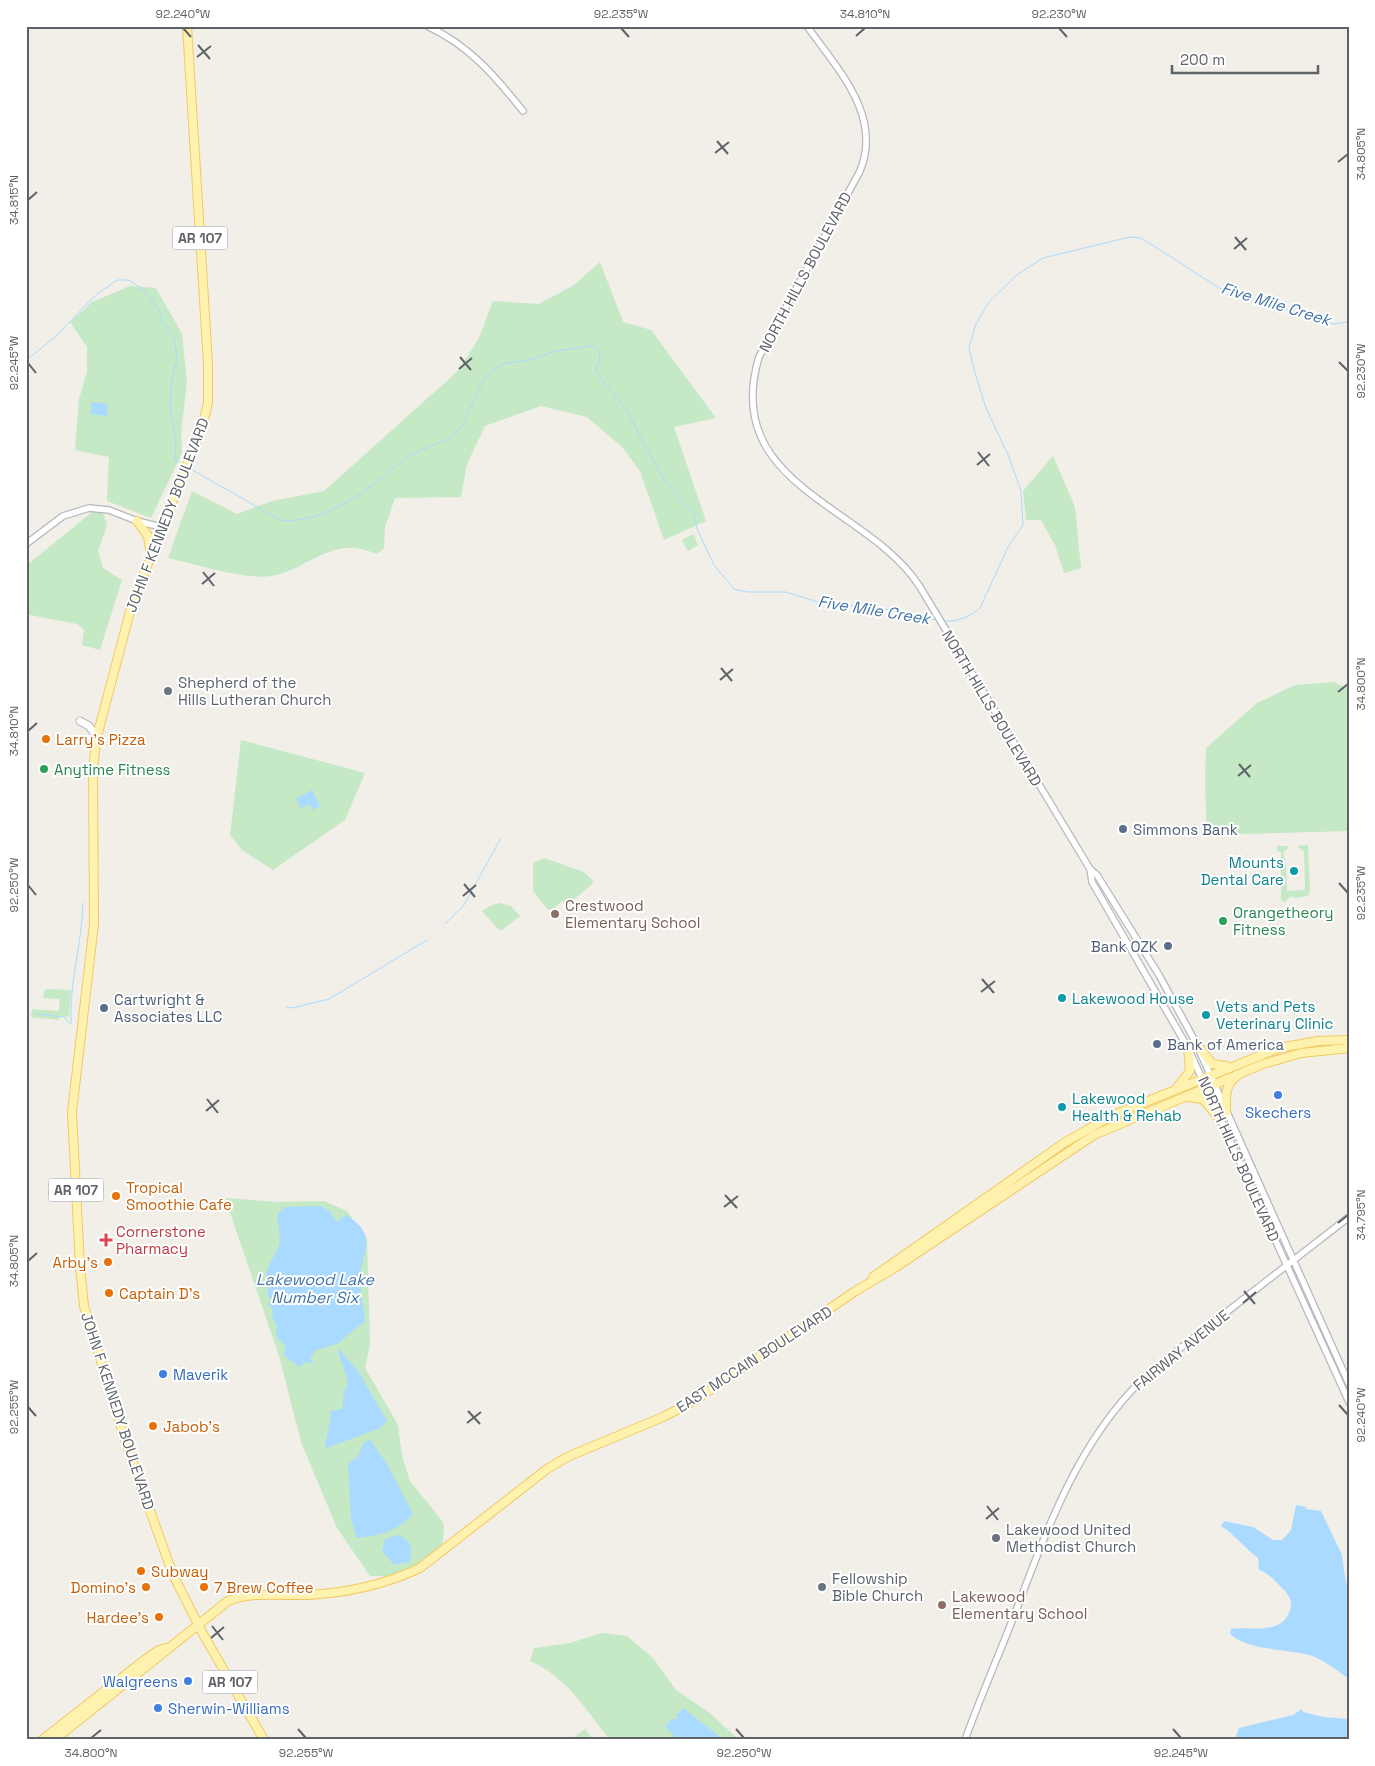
<svg xmlns="http://www.w3.org/2000/svg" width="1375" height="1766" viewBox="0 0 1375 1766" font-family="'Space Grotesk',sans-serif">
	<style>
		.green { fill: #c5e8c5 }
		.water { fill: #aadaff }
		.lines { fill: none; stroke-linecap: round; stroke-linejoin: round }
		.stream { stroke: #aadaff; stroke-width: 1 }
		.tertiary-casing { stroke: #b5b8bc; stroke-width: 8 }
		.secondary-casing { stroke: #b6babf; stroke-width: 9 }
		.primary-casing { stroke: #f2c960; stroke-width: 10 }
		.tertiary { stroke: #fff; stroke-width: 5.5 }
		.secondary { stroke: #fff; stroke-width: 7 }
		.primary { stroke: #fff2af; stroke-width: 8 }
		.ticks { fill: none; stroke: #5f6368; stroke-width: 2 }
		.worship-dot { fill: #6b7280; stroke: #fff; stroke-width: 2 }
		.food-dot { fill: #e8710a; stroke: #fff; stroke-width: 2 }
		.leisure-dot { fill: #2e9e5b; stroke: #fff; stroke-width: 2 }
		.service-dot { fill: #5c6f8a; stroke: #fff; stroke-width: 2 }
		.culture-dot { fill: #0f9aa8; stroke: #fff; stroke-width: 2 }
		.education-dot { fill: #8d6e63; stroke: #fff; stroke-width: 2 }
		.shop-dot { fill: #3f7fe0; stroke: #fff; stroke-width: 2 }
		.health-dot { fill: #e0444e; stroke: #fff; stroke-width: 2 }
		.labels { text-anchor: middle; dominant-baseline: central; stroke-width: 4; stroke-linejoin: round; paint-order: stroke }
		.shield { fill: #fff; stroke: #8f9295; stroke-width: 1 }
		.shield-label { font-size: 14px; font-weight: bold; fill: #5f6368 }
		.street-label { font-size: 15px; fill: #5f6368; stroke: #fff }
		.worship-label { font-size: 15px; fill: #5b616d; stroke: #fff; text-anchor: start }
		.food-label { font-size: 15px; fill: #c56008; stroke: #fff; text-anchor: start }
		.leisure-label { font-size: 15px; fill: #27864d; stroke: #fff; text-anchor: start }
		.service-label { font-size: 15px; fill: #4e5e75; stroke: #fff; text-anchor: start }
		.culture-label { font-size: 15px; fill: #0d838f; stroke: #fff; text-anchor: start }
		.education-label { font-size: 15px; fill: #785e54; stroke: #fff; text-anchor: start }
		.shop-label { font-size: 15px; fill: #366cbe; stroke: #fff; text-anchor: start }
		.health-label { font-size: 15px; fill: #be3a42; stroke: #fff; text-anchor: start }
		.water-label { font-size: 16px; font-style: italic; fill: #4174aa; stroke: #fff }
		.neatline { fill: none; stroke: #5f6368; stroke-width: 2 }
		.ticks-label { font-size: 12px; text-anchor: middle; fill: #5f6368 }
	</style>
	<rect width="100%" height="100%" fill="#f1efe8"/>
	<g class="green">
		<path d="M600,262l23,60 28,8 65,88 -42,9 32,94 -42,19 -24,-69 -18,-24 -35,-30 -46,-11 -56,20 -18,38 -6,33 -66,1 -10,29 -1,21 -7,6c-9,-3 -20,-7 -30,-6 -28,2 -49,24 -76,28 -26,4 -76,-12 -103,-18l24,-67 45,23 35,-13 52,-10 134,-120 21,-33 14,-37 46,3 35,-19z"/>
		<polygon points="130,286 156,288 182,334 187,382 181,433 182,453 151,518 107,501 109,457 75,450 79,399 87,372 87,347 70,322 92,302"/>
		<polygon points="1053,456 1075,507 1081,568 1064,573 1055,545 1041,520 1026,520 1023,491"/>
		<polygon points="92,512 103,513 107,525 98,551 103,568 122,580 100,650 82,645 84,630 77,624 30,615 26,610 26,566"/>
		<polygon points="693,534 698,545 688,551 682,540"/>
		<polygon points="1334,682 1349,690 1349,831 1207,835 1205,784 1206,748 1257,703 1295,685"/>
		<polygon points="241,740 365,773 345,820 273,870 242,850 230,835"/>
		<polygon points="1308,845 1310,890 1308,896 1295,898 1291,896 1285,902 1281,900 1281,852 1277,851 1277,846 1289,846 1283,853 1286,864 1287,891 1305,890 1304,852 1297,846"/>
		<polygon points="544,858 584,872 594,882 567,906 562,901 553,909 548,910 533,891 533,863"/>
		<polygon points="499,903 511,906 520,916 502,930 498,929 482,911 490,906"/>
		<polygon points="45,989 71,990 69,1017 60,1016 59,1020 31,1017 32,1009 59,1011 60,994 59,999 43,998"/>
		<polygon points="225,1198 279,1202 324,1201 347,1211 367,1239 370,1345 365,1368 398,1425 402,1456 410,1481 443,1522 444,1529 442,1552 403,1576 370,1576 337,1528 301,1442 279,1356"/>
		<path d="M602,1633l25,3 26,22 23,32 35,24 28,26h-129c-25,-31 -43,-63 -80,-79l4,-13 36,-5z"/>
		<polygon points="585,1729 593,1740 575,1740 573,1738"/>
	</g>
	<g class="water">
		<polygon points="92,402 108,404 107,416 90,414"/>
		<polygon points="312,790 320,806 313,810 310,804 301,808 296,799"/>
		<path d="M320,1206l10,5 6,11 10,-7c35,22 14,35 14,66 0,13 4,27 5,40l-28,23 -21,6 -6,9 4,5 -10,-2 -4,5 -17,-12 3,-9 -10,-10 1,-10 -4,-7 -1,-11 -4,-3 3,-4 -4,-8 2,-8c-9,-12 5,-26 9,-37 5,-13 -2,-22 0,-35l8,-6z"/>
		<polygon points="339,1349 358,1371 387,1421 380,1428 327,1448 325,1445 331,1417 330,1411 342,1409 344,1392 348,1382 338,1351"/>
		<path d="M370,1440l16,22 27,52c-18,18 -31,21 -56,24l-6,-19 -3,-55 10,-8 6,-14z"/>
		<path d="M1296,1505l10,2v2l15,2 21,44 4,28 3,1v95c-11,-8 -24,-18 -37,-23 -20,-7 -65,-5 -82,-22l1,-5c18,-3 52,7 59,-19 3,-8 -1,-15 -7,-21 -6,-6 -15,-17 -24,-19l-1,-12c-14,-10 -22,-23 -37,-32l3,-5 29,6 20,13h9l9,-10z"/>
		<path d="M398,1535c13,6 16,14 11,27l-15,3 -12,-14 3,-12z"/>
		<polygon points="683,1708 724,1740 678,1740 665,1726 672,1719 677,1719 677,1714"/>
		<polygon points="1302,1709 1303,1712 1323,1717 1349,1719 1349,1740 1240,1740 1236,1736 1239,1728 1293,1715"/>
	</g>
	<g class="lines">
		<g class="stream">
			<path d="M26,361c13,-12 28,-22 39,-34 17,-18 31,-35 53,-47h11l16,11 15,21 2,11 12,14 3,24 -5,17 -2,30 6,30 -1,21 8,7"/>
			<path d="M189,468l91,52c34,4 70,-18 97,-38 10,-8 21,-19 32,-26 16,-9 38,-12 50,-27 15,-18 16,-47 37,-61 12,-8 19,-5 32,-8 9,-1 17,-6 25,-8 12,-3 25,-4 38,-6 15,5 7,14 5,25l3,5 26,32 39,72 30,34 3,15 17,36 20,24 13,3h39l41,13 43,1 67,14"/>
			<path d="M943,621c13,2 28,-5 37,-13l29,-63 14,-20 -2,-34 -12,-34 -23,-49 -12,-38 -5,-23 7,-23 13,-22 29,-28 25,-16 87,-21 11,1 80,51 112,35 16,-2"/>
			<polyline points="445,924 464,905 501,838"/>
			<polyline points="286,1007 292,1008 329,999 427,940"/>
			<polyline points="36,1014 64,1017 70,1024"/>
			<path d="M71,1024c-2,-42 11,-80 12,-121"/>
		</g>
		<g class="tertiary-casing">
			<g id="tertiary">
				<path d="M427,26c42,19 68,50 96,85"/>
				<path d="M807,26c30,43 76,89 53,145l-101,186c-39,129 110,149 161,230l170,282 7,6 62,100 37,68 153,341"/>
				<polyline points="26,544 63,516 89,508 109,510 137,521 161,527"/>
				<polyline points="1090,869 1092,882 1188,1048 1349,1402"/>
				<path d="M965,1740c15,-42 33,-83 49,-124 34,-89 67,-185 142,-249l193,-150"/>
			</g>
		</g>
		<g class="secondary-casing">
			<polyline id="secondary" points="80,721 89,726 97,737"/>
		</g>
		<g class="primary-casing">
			<g id="primary">
				<polyline points="187,26 208,364 208,403 203,424 132,604 96,740 93,770 94,924 72,1112 80,1267 84,1306 128,1449 173,1575 203,1634 264,1740"/>
				<polyline points="137,521 148,536 150,550"/>
				<polyline points="1196,1043 1212,1064 1226,1066"/>
				<polyline points="1178,1086 1190,1071 1188,1048"/>
				<polyline points="1187,1097 1203,1099 1217,1116"/>
				<path d="M1226,1112c0,-14 -2,-27 11,-36"/>
				<polyline points="873,1277 1064,1143 1111,1116 1279,1048 1318,1041 1349,1040"/>
				<polyline points="42,1740 147,1658 159,1650 166,1648"/>
				<path d="M54,1740l174,-139c26,-10 53,-5 80,-6 38,-2 78,-11 112,-27l127,-99 20,-12 96,-40 31,-16 160,-109 42,-25 198,-132 169,-71 38,-11 48,-5"/>
			</g>
		</g>
		<use href="#tertiary" class="tertiary"/>
		<use href="#secondary" class="secondary"/>
		<use href="#primary" class="primary"/>
	</g>
	<path class="ticks" d="M183,28l8,9M621,28l8,9M1059,28l8,9M856,36l9,-8M198,45l12,14M197,57l14,-11M717,141l11,13M715,153l14,-11M1338,162l10,-8M28,200l9,-8M1235,237l11,13M1234,249l13,-11M460,357l11,13M1339,362l9,9M28,363l8,10M459,369l13,-11M978,452l11,14M977,465l13,-11M203,572l11,14M202,584l13,-11M721,668l11,13M720,680l13,-11M1338,692l10,-8M28,731l9,-8M1239,764l11,13M1238,776l13,-11M1339,883l9,10M464,884l11,13M28,885l8,10M463,896l13,-11M982,979l12,14M981,992l14,-11M207,1099l11,14M206,1111l13,-11M725,1195l12,13M724,1207l14,-11M1338,1223l10,-8M28,1261l9,-8M1244,1291l11,13M1243,1303l13,-11M1339,1405l9,10M28,1407l8,9M468,1411l12,13M467,1423l14,-11M987,1506l11,14M986,1519l13,-11M212,1626l11,14M211,1638l13,-11M298,1729l8,9M736,1729l8,9M1173,1729l8,9M91,1738l10,-8"/>
	<g class="worship-dot">
		<circle cx="168" cy="691" r="5"/>
		<circle cx="996" cy="1538" r="5"/>
		<circle cx="822" cy="1587" r="5"/>
	</g>
	<g class="food-dot">
		<circle cx="46" cy="739" r="5"/>
		<circle cx="116" cy="1196" r="5"/>
		<circle cx="108" cy="1262" r="5"/>
		<circle cx="109" cy="1293" r="5"/>
		<circle cx="153" cy="1426" r="5"/>
		<circle cx="141" cy="1571" r="5"/>
		<circle cx="146" cy="1587" r="5"/>
		<circle cx="204" cy="1587" r="5"/>
		<circle cx="159" cy="1617" r="5"/>
	</g>
	<g class="leisure-dot">
		<circle cx="44" cy="769" r="5"/>
		<circle cx="1223" cy="921" r="5"/>
	</g>
	<g class="service-dot">
		<circle cx="1123" cy="829" r="5"/>
		<circle cx="1168" cy="946" r="5"/>
		<circle cx="104" cy="1008" r="5"/>
		<circle cx="1157" cy="1044" r="5"/>
	</g>
	<g class="culture-dot">
		<circle cx="1294" cy="871" r="5"/>
		<circle cx="1062" cy="998" r="5"/>
		<circle cx="1206" cy="1015" r="5"/>
		<circle cx="1062" cy="1107" r="5"/>
	</g>
	<g class="education-dot">
		<circle cx="555" cy="914" r="5"/>
		<circle cx="942" cy="1605" r="5"/>
	</g>
	<g class="shop-dot">
		<circle cx="1278" cy="1095" r="5"/>
		<circle cx="163" cy="1374" r="5"/>
		<circle cx="188" cy="1681" r="5"/>
		<circle cx="158" cy="1708" r="5"/>
	</g>
	<path class="health-dot" d="M103.5 1232.5h5v5h5v5h-5v5h-5v-5h-5v-5h5z"/>
	<g class="labels">
		<g class="shield">
			<rect x="172.5" y="226.5" width="55" height="23" rx="4"/>
			<rect x="48.5" y="1178.5" width="55" height="23" rx="4"/>
			<rect x="202.5" y="1670.5" width="55" height="23" rx="4"/>
		</g>
		<g class="shield-label">
			<text x="200" y="238">AR 107</text>
			<text x="76" y="1190">AR 107</text>
			<text x="230" y="1682">AR 107</text>
		</g>
		<g class="street-label">
			<text transform="translate(805 272) rotate(-62)">NORTH HILLS BOULEVARD</text>
			<text transform="translate(167 515) rotate(-69)">JOHN F KENNEDY BOULEVARD</text>
			<text transform="translate(992 708) rotate(59)">NORTH HILLS BOULEVARD</text>
			<text transform="translate(1239 1159) rotate(66)">NORTH HILLS BOULEVARD</text>
			<text transform="translate(1181 1350) rotate(-39)">FAIRWAY AVENUE</text>
			<text transform="translate(754 1359) rotate(-33)">EAST MCCAIN BOULEVARD</text>
			<text transform="translate(118 1411) rotate(72)">JOHN F KENNEDY BOULEVARD</text>
		</g>
		<g class="worship-label">
			<text x="178" y="682">Shepherd of the<tspan x="178" dy="17">Hills Lutheran Church</tspan></text>
			<text x="1006" y="1529">Lakewood United<tspan x="1006" dy="17">Methodist Church</tspan></text>
			<text x="832" y="1578">Fellowship<tspan x="832" dy="17">Bible Church</tspan></text>
		</g>
		<g class="food-label">
			<text x="56" y="739">Larry's Pizza</text>
			<text x="126" y="1187">Tropical<tspan x="126" dy="17">Smoothie Cafe</tspan></text>
			<text x="98" y="1262" text-anchor="end">Arby's</text>
			<text x="119" y="1293">Captain D's</text>
			<text x="163" y="1426">Jabob's</text>
			<text x="151" y="1571">Subway</text>
			<text x="136" y="1587" text-anchor="end">Domino's</text>
			<text x="214" y="1587">7 Brew Coffee</text>
			<text x="149" y="1617" text-anchor="end">Hardee's</text>
		</g>
		<g class="leisure-label">
			<text x="54" y="769">Anytime Fitness</text>
			<text x="1233" y="912">Orangetheory<tspan x="1233" dy="17">Fitness</tspan></text>
		</g>
		<g class="service-label">
			<text x="1133" y="829">Simmons Bank</text>
			<text x="1158" y="946" text-anchor="end">Bank OZK</text>
			<text x="114" y="999">Cartwright &amp;<tspan x="114" dy="17">Associates LLC</tspan></text>
			<text x="1167" y="1044">Bank of America</text>
		</g>
		<g class="culture-label">
			<text x="1284" y="862" text-anchor="end">Mounts<tspan x="1284" dy="17">Dental Care</tspan></text>
			<text x="1072" y="998">Lakewood House</text>
			<text x="1216" y="1006">Vets and Pets<tspan x="1216" dy="17">Veterinary Clinic</tspan></text>
			<text x="1072" y="1098">Lakewood<tspan x="1072" dy="17">Health &amp; Rehab</tspan></text>
		</g>
		<g class="education-label">
			<text x="565" y="905">Crestwood<tspan x="565" dy="17">Elementary School</tspan></text>
			<text x="952" y="1596">Lakewood<tspan x="952" dy="17">Elementary School</tspan></text>
		</g>
		<g class="shop-label">
			<text x="1278" y="1112" text-anchor="middle">Skechers</text>
			<text x="173" y="1374">Maverik</text>
			<text x="178" y="1681" text-anchor="end">Walgreens</text>
			<text x="168" y="1708">Sherwin-Williams</text>
		</g>
		<g class="health-label">
			<text x="116" y="1231">Cornerstone<tspan x="116" dy="17">Pharmacy</tspan></text>
		</g>
		<g class="water-label">
			<text transform="translate(1276 304) rotate(17)">Five Mile Creek</text>
			<text transform="translate(874 610) rotate(9)">Five Mile Creek</text>
			<text x="315" y="1279">Lakewood Lake<tspan x="315" dy="18">Number Six</tspan></text>
		</g>
	</g>
	<rect width="1375" height="1766" fill="none" stroke="#ffffff" stroke-width="55"/>
	<path d="M1172 65v8h146v-8" fill="none" stroke="#5f6368" stroke-width="2.5"/>
	<text x="1180" y="65" font-size="15" fill="#5f6368" stroke="#ffffff" stroke-width="4" paint-order="stroke">200 m</text>
	<rect x="28" y="28" width="1320" height="1710" class="neatline"/>
	<g class="ticks-label">
		<text x="183" y="18">92.240°W</text>
		<text x="621" y="18">92.235°W</text>
		<text x="865" y="18">34.810°N</text>
		<text x="1059" y="18">92.230°W</text>
		<text transform="translate(1361 154) rotate(-90)" y="4">34.805°N</text>
		<text transform="translate(14 200) rotate(-90)" y="4">34.815°N</text>
		<text transform="translate(14 363) rotate(-90)" y="4">92.245°W</text>
		<text transform="translate(1361 371) rotate(-90)" y="4">92.230°W</text>
		<text transform="translate(1361 684) rotate(-90)" y="4">34.800°N</text>
		<text transform="translate(14 731) rotate(-90)" y="4">34.810°N</text>
		<text transform="translate(14 885) rotate(-90)" y="4">92.250°W</text>
		<text transform="translate(1361 893) rotate(-90)" y="4">92.235°W</text>
		<text transform="translate(1361 1215) rotate(-90)" y="4">34.795°N</text>
		<text transform="translate(14 1261) rotate(-90)" y="4">34.805°N</text>
		<text transform="translate(14 1407) rotate(-90)" y="4">92.255°W</text>
		<text transform="translate(1361 1415) rotate(-90)" y="4">92.240°W</text>
		<text x="91" y="1757">34.800°N</text>
		<text x="306" y="1757">92.255°W</text>
		<text x="744" y="1757">92.250°W</text>
		<text x="1181" y="1757">92.245°W</text>
	</g>
</svg>
